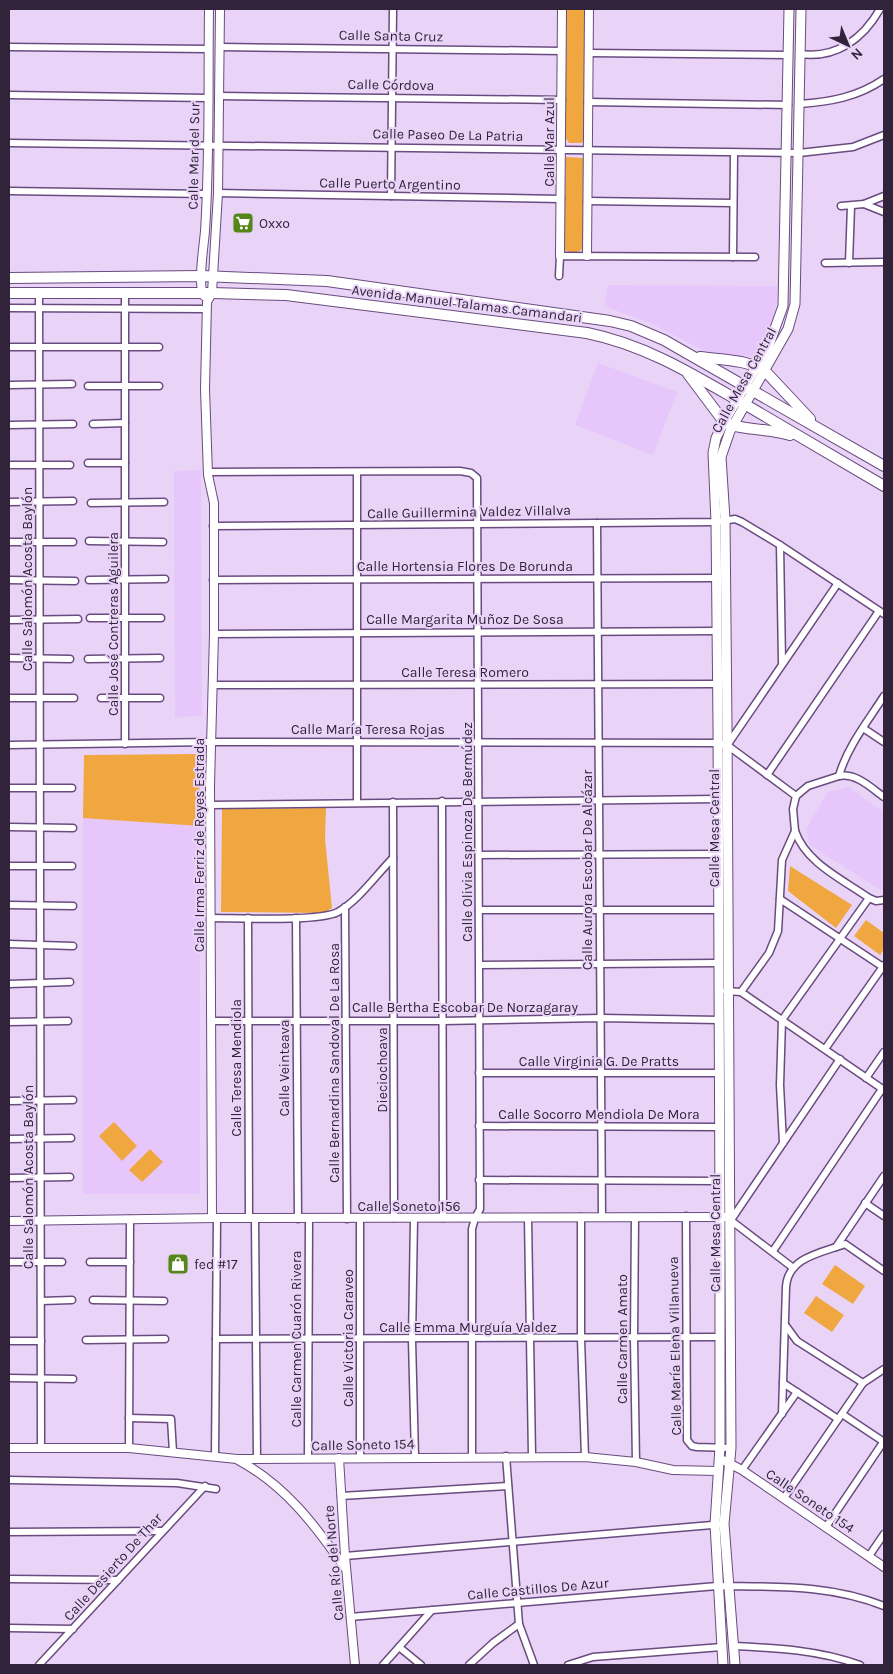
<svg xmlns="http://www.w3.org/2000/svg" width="893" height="1674" viewBox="0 0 893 1674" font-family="Karla,sans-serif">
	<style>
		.built { fill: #e6c6fb }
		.green { fill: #f0a740 }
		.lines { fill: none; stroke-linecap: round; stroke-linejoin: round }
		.minor-casing { stroke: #6a4b7f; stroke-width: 9 }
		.tertiary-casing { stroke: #6a4b7f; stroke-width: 10 }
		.secondary-casing { stroke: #6a4b7f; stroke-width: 11 }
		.primary-casing { stroke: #6a4b7f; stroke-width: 12 }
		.minor { stroke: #fff; stroke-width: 6 }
		.tertiary { stroke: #fff; stroke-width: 8 }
		.secondary { stroke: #fff; stroke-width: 9 }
		.primary { stroke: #fff; stroke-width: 10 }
		.labels { text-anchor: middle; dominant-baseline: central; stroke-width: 4; stroke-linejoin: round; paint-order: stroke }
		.street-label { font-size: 14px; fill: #31243a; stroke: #e9d4f8 }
		.poi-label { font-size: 14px; fill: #31243a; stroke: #e9d4f8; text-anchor: start }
	</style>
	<rect width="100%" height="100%" fill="#e9d4f8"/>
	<g class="built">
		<polygon points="608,285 777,286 777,301 773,320 757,353 752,356 735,355 705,351 650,323 604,306"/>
		<polygon points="598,363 677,392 653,455 575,425"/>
		<polygon points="201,470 202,716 175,717 174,471"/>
		<polygon points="849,787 884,813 884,888 880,890 810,845 806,829 828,792"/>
		<polygon points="83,818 200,826 200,1194 83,1194"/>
	</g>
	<g class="green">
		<polygon points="567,9 585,9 586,12 584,139 582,143 569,143 565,137"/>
		<path d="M566,157l17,1v91c-6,4 -14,5 -19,0z"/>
		<polygon points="199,754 200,826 83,818 84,755"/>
		<polygon points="326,808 325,839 332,908 324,913 221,912 222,809"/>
		<polygon points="790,866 852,905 836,928 788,891"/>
		<polygon points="866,920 884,933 884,949 880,955 854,936"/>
		<polygon points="114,1122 137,1146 122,1161 99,1136"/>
		<polygon points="150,1149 163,1162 142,1182 129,1170"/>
		<polygon points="835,1265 865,1286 853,1304 822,1284"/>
		<polygon points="816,1296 844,1315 832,1332 804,1313"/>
	</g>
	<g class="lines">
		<g class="minor-casing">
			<g id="minor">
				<polyline points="9,47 208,49"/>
				<polyline points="220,47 562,51"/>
				<polyline points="589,53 788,55"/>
				<path d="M800,54c36,5 63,-15 80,-45"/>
				<polyline points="9,95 208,98"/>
				<polyline points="219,96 562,100"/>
				<polyline points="588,102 788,105"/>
				<path d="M799,104c31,-2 59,-7 85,-25"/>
				<polyline points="9,143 799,153 853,147 884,135"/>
				<polyline points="9,191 207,194"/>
				<polyline points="218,193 561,199"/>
				<polyline points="391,196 393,9"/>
				<polyline points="587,201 732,203"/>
				<polyline points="864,204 884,212"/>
				<polyline points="841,206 864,204 884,196"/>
				<polyline points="733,257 734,153"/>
				<polyline points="825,263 884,262"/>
				<polyline points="849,263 851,206"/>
				<polyline points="559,276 560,256 755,257"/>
				<polyline points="125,292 125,744"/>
				<polyline points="39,293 41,1448"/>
				<polyline points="9,308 207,309"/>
				<polyline points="9,347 159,347"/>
				<polyline points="9,385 72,384"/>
				<polyline points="88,386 159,386"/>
				<polyline points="93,424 125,423"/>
				<polyline points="9,425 73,424"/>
				<polyline points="88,463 125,463"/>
				<polyline points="9,465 70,465"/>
				<polyline points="208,472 460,471 471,473 477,478 480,1209 475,1218 472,1229 472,1456"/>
				<polyline points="9,502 73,501"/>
				<polyline points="91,503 164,502"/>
				<polyline points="597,523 602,1217"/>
				<polyline points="213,526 716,522 735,519 742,522 780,545 884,614"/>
				<polyline points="89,541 163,542"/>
				<polyline points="9,542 73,542"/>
				<polyline points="780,545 782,662"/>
				<polyline points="9,580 75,581"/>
				<polyline points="89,580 165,579"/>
				<polyline points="213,580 716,578"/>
				<polyline points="90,618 161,618"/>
				<polyline points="9,620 78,619"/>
				<polyline points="214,634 717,631"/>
				<polyline points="9,658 70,659"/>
				<polyline points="88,659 160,658"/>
				<polyline points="213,685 717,684"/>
				<polyline points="9,698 74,698"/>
				<polyline points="101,698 160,698"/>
				<polyline points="863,728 884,742"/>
				<polyline points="728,744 838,583"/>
				<polyline points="9,745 211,742 717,743 727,745 796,796"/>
				<polyline points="767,775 879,611"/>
				<path d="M839,776c18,-3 32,12 45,21"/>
				<polyline points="9,788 72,788"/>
				<path d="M796,796l12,-10 31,-10c8,-29 29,-55 45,-80"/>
				<polyline points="442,801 443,1218"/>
				<polyline points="357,802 357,473"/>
				<polyline points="393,802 394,1218"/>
				<polyline points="210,805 718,799"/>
				<polyline points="9,827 73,828"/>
				<path d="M795,831c11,32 47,48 74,67l7,3 8,-1"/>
				<polyline points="479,855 718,854"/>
				<polyline points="9,866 72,866"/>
				<polyline points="780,899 883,967"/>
				<polyline points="9,905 73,906"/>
				<polyline points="345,907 347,1219"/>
				<polyline points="479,910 718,910"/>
				<path d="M211,918c25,0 108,4 127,-6 21,-12 38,-37 55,-54"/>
				<polyline points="248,918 249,1218"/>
				<polyline points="296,918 298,1219"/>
				<polyline points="9,944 73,946"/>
				<polyline points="480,965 718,963"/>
				<polyline points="9,984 70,982"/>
				<polyline points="726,991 741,992 884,1090"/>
				<polyline points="741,992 769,953 778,931 782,860 795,831 793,809 796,796"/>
				<polyline points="212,1021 443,1021 601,1018 719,1020"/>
				<polyline points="9,1022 68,1021"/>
				<polyline points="825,1049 884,965"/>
				<polyline points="479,1073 719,1073"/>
				<polyline points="866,1078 884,1052"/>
				<polyline points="9,1101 73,1100"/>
				<polyline points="479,1126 719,1127"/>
				<polyline points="9,1139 71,1138"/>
				<polyline points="783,1143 780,1085 782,1020 869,898"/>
				<polyline points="9,1178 70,1177"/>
				<polyline points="479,1180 720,1181"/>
				<polyline points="865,1203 884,1216"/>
				<polyline points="686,1216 687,1440 692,1446 697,1447 731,1448"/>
				<polyline points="581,1217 581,1339 585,1457"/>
				<polyline points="635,1217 634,1339 636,1462"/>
				<polyline points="255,1218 257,1459"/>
				<polyline points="414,1218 412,1340 415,1457"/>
				<polyline points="528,1218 532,1456"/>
				<polyline points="360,1219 360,1458"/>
				<polyline points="729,1219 792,1267"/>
				<polyline points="731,1220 840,1059"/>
				<polyline points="836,1247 884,1176"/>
				<polyline points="773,1251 882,1089"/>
				<polyline points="9,1262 62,1262"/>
				<polyline points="90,1262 130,1262"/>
				<polyline points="93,1300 164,1301"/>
				<polyline points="41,1301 72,1300"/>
				<polyline points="786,1326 797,1341 863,1383"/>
				<polyline points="216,1339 719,1337"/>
				<polyline points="86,1340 165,1339"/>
				<polyline points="9,1341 41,1341"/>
				<polyline points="9,1378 73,1379"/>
				<polyline points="783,1383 838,1419"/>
				<path d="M782,1414l4,-127c2,-30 35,-34 59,-43l39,27"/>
				<polyline points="842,1414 884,1442"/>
				<polyline points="129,1418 171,1419 173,1452"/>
				<polyline points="129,1448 130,1219"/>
				<polyline points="215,1456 217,1218"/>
				<polyline points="506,1456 519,1624 534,1665"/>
				<polyline points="308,1458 309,1219"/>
				<polyline points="742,1470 797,1392"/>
				<polyline points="9,1480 177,1483 216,1489"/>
				<polyline points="341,1496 508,1486"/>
				<polyline points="784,1498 863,1383 884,1369"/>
				<polyline points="826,1527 884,1441"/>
				<polyline points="9,1532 161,1531"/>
				<polyline points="345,1556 724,1524"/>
				<polyline points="869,1556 884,1534"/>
				<polyline points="9,1579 118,1580"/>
				<path d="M350,1617l367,-31c58,1 113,-2 167,20"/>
				<polyline points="9,1628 73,1629"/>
				<path d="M734,1646c43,2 85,4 126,19"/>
				<polyline points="399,1647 421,1665"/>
				<polyline points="39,1665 205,1486"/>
				<polyline points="383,1665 432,1610"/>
				<polyline points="469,1665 493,1643 519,1624"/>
				<polyline points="568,1665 593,1657 722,1647"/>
			</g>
		</g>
		<g class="tertiary-casing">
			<g id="tertiary">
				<polyline points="560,256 562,9"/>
				<polyline points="587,256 589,9"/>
				<path d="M204,296c-7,-10 0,-51 1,-65 5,-74 3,-148 4,-222"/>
				<polyline points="212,1218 210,785 214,634 214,503 208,475 205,389 207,302 212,293 218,193 220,9"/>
				<polyline points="9,1221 217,1218 725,1217"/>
				<polyline points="9,1448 129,1448 237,1459 585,1457 636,1462 673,1470 717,1471"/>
				<polyline points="339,1458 345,1556 355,1665"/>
				<polyline points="719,1458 742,1470 884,1567"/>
				<path d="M238,1460c47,25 77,65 107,108"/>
			</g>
		</g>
		<g class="secondary-casing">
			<g id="secondary">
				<polyline points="723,1665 715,1524 720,1447 720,1216 718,725 716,522 713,453 716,438 724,422 769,345 783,306 789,9"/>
				<polyline points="735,1665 724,1524 731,1448 727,727 725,519 721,457 730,431 788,329 795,304 801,9"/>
			</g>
		</g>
		<g class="primary-casing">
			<g id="primary">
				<polyline points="9,278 202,276 327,281 610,321 631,326 664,340 884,466"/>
				<path d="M9,293h203l74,2 301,38c59,12 107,42 159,72 46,27 92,54 138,81"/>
				<path d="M700,357c22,3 45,2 65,14l45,48"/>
				<path d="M688,374l36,48c18,9 45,6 66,13"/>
			</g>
		</g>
		<use href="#minor" class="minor"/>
		<use href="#tertiary" class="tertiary"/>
		<use href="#secondary" class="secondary"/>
		<use href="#primary" class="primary"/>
	</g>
	<defs>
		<g id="supermarket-square" transform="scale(1.125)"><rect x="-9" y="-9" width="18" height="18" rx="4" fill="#568619" stroke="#e9d4f8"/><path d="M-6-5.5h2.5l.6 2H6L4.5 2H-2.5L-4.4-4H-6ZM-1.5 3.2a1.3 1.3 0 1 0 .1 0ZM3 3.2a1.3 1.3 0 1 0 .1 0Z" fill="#fff"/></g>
		<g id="shop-square" transform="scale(1.125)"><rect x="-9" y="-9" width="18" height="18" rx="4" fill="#568619" stroke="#e9d4f8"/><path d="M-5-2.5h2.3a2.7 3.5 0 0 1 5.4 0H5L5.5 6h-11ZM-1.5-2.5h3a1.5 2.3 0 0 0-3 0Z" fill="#fff"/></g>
	</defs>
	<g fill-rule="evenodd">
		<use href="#supermarket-square" x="243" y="223"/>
		<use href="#shop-square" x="178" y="1264"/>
	</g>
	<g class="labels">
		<g class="street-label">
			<text transform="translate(391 36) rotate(1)">Calle Santa Cruz</text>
			<text transform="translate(391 85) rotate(1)">Calle Córdova</text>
			<text transform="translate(448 135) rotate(1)">Calle Paseo De La Patria</text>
			<text transform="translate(549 142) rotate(-90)">Calle Mar Azul</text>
			<text transform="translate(194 156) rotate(-89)">Calle Mar del Sur</text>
			<text transform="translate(390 184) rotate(1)">Calle Puerto Argentino</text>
			<text transform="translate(467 304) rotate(7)">Avenida Manuel Talamas Camandari</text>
			<text transform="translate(744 380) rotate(-61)">Calle Mesa Central</text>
			<text transform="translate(469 512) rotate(-1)">Calle Guillermina Valdez Villalva</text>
			<text x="465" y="566">Calle Hortensia Flores De Borunda</text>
			<text transform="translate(27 579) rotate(-90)">Calle Salomón Acosta Baylón</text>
			<text x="465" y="619">Calle Margarita Muñoz De Sosa</text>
			<text transform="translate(113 624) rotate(-90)">Calle José Contreras Aguilera</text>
			<text x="465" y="672">Calle Teresa Romero</text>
			<text x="368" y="729">Calle María Teresa Rojas</text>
			<text transform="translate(714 828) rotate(-90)">Calle Mesa Central</text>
			<text transform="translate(467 832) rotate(-90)">Calle Olivia Espinoza De Bermúdez</text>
			<text transform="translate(199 845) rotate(-90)">Calle Irma Ferriz de Reyes Estrada</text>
			<text transform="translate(587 870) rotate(-90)">Calle Aurora Escobar De Alcázar</text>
			<text x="465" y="1007">Calle Bertha Escobar De Norzagaray</text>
			<text x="599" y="1061">Calle Virginia G. De Pratts</text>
			<text transform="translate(334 1063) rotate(-90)">Calle Bernardina Sandoval De La Rosa</text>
			<text transform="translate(236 1068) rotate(-90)">Calle Teresa Mendiola</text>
			<text transform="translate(284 1068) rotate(-90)">Calle Veinteava</text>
			<text transform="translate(382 1070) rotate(-90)">Dieciochoava</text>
			<text x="599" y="1114">Calle Socorro Mendiola De Mora</text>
			<text transform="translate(28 1177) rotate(-90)">Calle Salomón Acosta Baylón</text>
			<text x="409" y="1206">Calle Soneto 156</text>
			<text transform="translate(715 1233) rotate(-90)">Calle Mesa Central</text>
			<text x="468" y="1327">Calle Emma Murguía Valdez</text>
			<text transform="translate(348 1338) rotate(-90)">Calle Victoria Caraveo</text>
			<text transform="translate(296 1339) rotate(-90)">Calle Carmen Cuarón Rivera</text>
			<text transform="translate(622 1339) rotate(-90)">Calle Carmen Amato</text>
			<text transform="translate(675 1346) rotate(-91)">Calle María Elena Villanueva</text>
			<text transform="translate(363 1445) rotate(-1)">Calle Soneto 154</text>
			<text transform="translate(810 1501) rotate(34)">Calle Soneto 154</text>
			<text transform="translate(334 1563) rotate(-95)">Calle Río del Norte</text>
			<text transform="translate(113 1567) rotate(-48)">Calle Desierto De Thar</text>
			<text transform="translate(538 1589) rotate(-5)">Calle Castillos De Azur</text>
		</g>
		<g class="poi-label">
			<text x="259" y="223">Oxxo</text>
			<text x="194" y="1264">fed #17</text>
		</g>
	</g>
	<rect width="893" height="1674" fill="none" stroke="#31243a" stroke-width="20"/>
	<g transform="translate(848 45) rotate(136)" stroke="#e9d4f8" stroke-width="4" paint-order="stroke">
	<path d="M0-4L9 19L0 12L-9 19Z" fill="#31243a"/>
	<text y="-8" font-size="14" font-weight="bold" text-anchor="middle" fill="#31243a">N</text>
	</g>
</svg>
